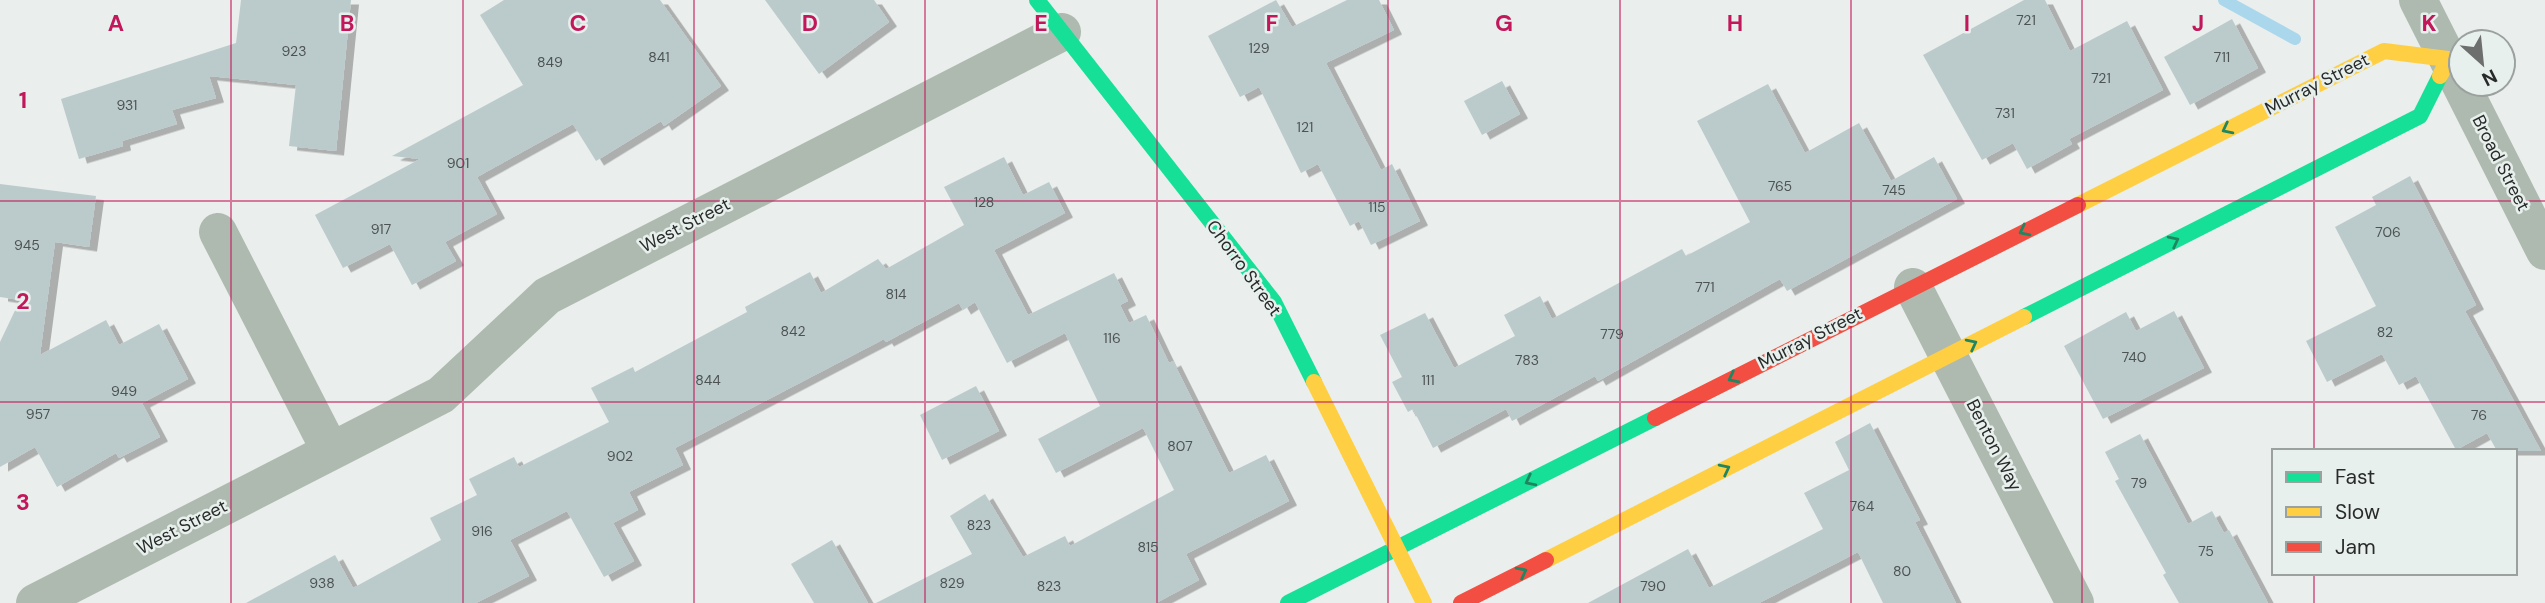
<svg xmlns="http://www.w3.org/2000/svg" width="2545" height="603" viewBox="0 0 2545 603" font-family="'DM Sans',sans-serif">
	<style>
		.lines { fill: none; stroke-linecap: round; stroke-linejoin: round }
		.stream { stroke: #abd7ec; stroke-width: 12 }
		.building { fill: #bbcbcc; filter: url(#shadow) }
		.street { stroke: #aebab0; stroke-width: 38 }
		.fast { stroke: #16e098; stroke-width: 16 }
		.slow { stroke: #ffcf43; stroke-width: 16 }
		.jam { stroke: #f24e42; stroke-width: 16 }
		.oneway { stroke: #1f8661 }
		.grid { fill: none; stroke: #c2185b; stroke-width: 2; stroke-opacity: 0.55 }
		.labels { text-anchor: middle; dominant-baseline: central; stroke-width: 5; stroke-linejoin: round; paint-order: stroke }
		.number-label { font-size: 14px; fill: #4d5352 }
		.street-label { font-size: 18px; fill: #282b2a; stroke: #e8f0ed }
		.grid-label { font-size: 23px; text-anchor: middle; font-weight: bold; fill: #c2185b; stroke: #e8f0ed; stroke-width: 5; stroke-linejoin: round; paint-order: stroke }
	</style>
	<defs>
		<filter id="shadow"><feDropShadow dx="8" dy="4.5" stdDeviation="0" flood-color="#0004"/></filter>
	</defs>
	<rect width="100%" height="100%" fill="#eaeeec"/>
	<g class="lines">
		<polyline class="stream" points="2224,0 2295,39"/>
	</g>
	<g class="building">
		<polygon points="241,0 351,0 336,151 289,146 296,85 209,76 216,98 172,110 177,124 122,141 123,146 79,159 61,99 236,43"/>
		<polygon points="504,0 660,0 721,86 664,126 661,121 596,161 573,124 477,177 497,214 445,242 456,261 412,285 390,244 343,268 315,215 420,159 392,156 523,85 480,15"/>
		<polygon points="765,0 874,0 889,22 819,74"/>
		<polygon points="1276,0 1292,27 1347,0 1379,0 1394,30 1326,63 1381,170 1392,164 1420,221 1371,245 1359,221 1350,226 1318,164 1301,173 1259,87 1240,97 1208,36"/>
		<polygon points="2024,0 2045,0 2070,51 2127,21 2163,90 2069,139 2072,144 2027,169 2013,143 1982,160 1923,55"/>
		<polygon points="2232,19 2258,68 2190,105 2164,57"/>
		<polygon points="1502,81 1520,114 1482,135 1464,101"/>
		<polygon points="1768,84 1805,153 1859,123 1891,181 1934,157 1957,199 1787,291 1780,279 1598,381 1595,376 1512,421 1506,409 1433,448 1413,409 1408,412 1392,382 1402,377 1380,335 1425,313 1454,368 1515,336 1504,315 1540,296 1552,319 1682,249 1686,256 1750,222 1697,121"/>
		<polygon points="1004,157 1023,195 1049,182 1065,213 994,250 1028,315 1114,273 1128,301 1120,305 1129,323 1146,315 1169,363 1173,361 1229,473 1266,455 1289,501 1186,554 1199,580 1156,603 876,603 972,554 950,516 985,494 1023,557 1065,536 1070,546 1174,490 1143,428 1056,473 1038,439 1100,406 1065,333 1007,363 975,302 963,310 959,303 886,342 884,339 675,448 683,465 629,492 638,510 613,523 634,561 604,577 567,511 510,540 529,576 476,603 246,603 335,555 353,588 441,540 430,518 477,495 469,479 514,457 519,467 609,422 591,388 633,367 635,372 747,312 745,307 810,272 821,293 878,259 886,269 964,225 944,187"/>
		<polygon points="2410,176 2476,305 2465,311 2541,451 2497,451 2487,433 2456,450 2416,376 2399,385 2382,354 2327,382 2306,341 2376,306 2335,227 2376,205 2372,197"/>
		<polygon points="0,184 96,196 89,247 55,242 40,355 106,320 119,345 159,324 188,379 142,403 160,437 119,458 116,453 57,487 35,447 0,467 0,342 20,300 0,297"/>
		<polygon points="2174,311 2204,368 2103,419 2064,346 2126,312 2136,331"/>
		<polygon points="976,386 999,431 942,460 920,415"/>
		<polygon points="1870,423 1920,520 1915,522 1956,603 1883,603 1858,552 1759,603 1588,603 1688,549 1709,588 1823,529 1804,493 1849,470 1835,442"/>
		<polygon points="2140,434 2188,524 2212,511 2224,533 2229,530 2268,603 2179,603 2163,575 2166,573 2115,481 2119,479 2105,452"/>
		<polygon points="832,540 868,603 814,603 791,564"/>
	</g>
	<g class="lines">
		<g class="street">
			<polyline points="2418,0 2545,251"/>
			<polyline points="218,232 330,450"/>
			<polyline points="1913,287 2075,603"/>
			<polyline points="35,603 441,395 547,296 1062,32"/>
		</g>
		<g class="fast">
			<polyline points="1037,0 1274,302 1314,382"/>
			<polyline points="2024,317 2420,116 2440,76"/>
			<polyline points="1288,603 1655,418"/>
		</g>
		<g class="slow">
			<polyline points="2078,205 2384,51 2448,59 2440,76"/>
			<polyline points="1314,382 1424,603"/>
			<polyline points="1546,560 2024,317"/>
		</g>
		<g class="jam">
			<polyline points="1655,418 2078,205"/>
			<polyline points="1461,603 1546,560"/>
		</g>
	</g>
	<defs><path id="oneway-chevron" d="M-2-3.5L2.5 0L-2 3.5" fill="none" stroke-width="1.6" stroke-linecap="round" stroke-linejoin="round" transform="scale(1.75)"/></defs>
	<g class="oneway">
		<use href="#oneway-chevron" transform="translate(2227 129) rotate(153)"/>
		<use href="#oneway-chevron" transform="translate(2024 231) rotate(153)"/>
		<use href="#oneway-chevron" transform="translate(2174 241) rotate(-27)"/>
		<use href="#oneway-chevron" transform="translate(1972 344) rotate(-27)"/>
		<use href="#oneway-chevron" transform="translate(1733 378) rotate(153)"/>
		<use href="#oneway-chevron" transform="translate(1725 469) rotate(-27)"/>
		<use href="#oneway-chevron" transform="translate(1530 481) rotate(153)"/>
		<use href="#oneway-chevron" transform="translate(1522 572) rotate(-27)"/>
	</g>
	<path class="grid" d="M231,0v603M463,0v603M694,0v603M925,0v603M1157,0v603M1388,0v603M1620,0v603M1851,0v603M2082,0v603M2314,0v451M0,201h2545M0,402h2545M2314,573v30"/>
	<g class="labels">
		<g class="number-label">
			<text x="2026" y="20">721</text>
			<text x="1259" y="48">129</text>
			<text x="294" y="51">923</text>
			<text x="659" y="57">841</text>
			<text x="2222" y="57">711</text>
			<text x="550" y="62">849</text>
			<text x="2101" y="78">721</text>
			<text x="127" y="105">931</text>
			<text x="2005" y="113">731</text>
			<text x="1305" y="127">121</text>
			<text x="458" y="163">901</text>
			<text x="1780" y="186">765</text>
			<text x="1894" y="190">745</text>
			<text x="984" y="202">128</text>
			<text x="1377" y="207">115</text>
			<text x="381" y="229">917</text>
			<text x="2388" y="232">706</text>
			<text x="27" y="245">945</text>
			<text x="1705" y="287">771</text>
			<text x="896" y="294">814</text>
			<text x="793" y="331">842</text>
			<text x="2385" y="332">82</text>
			<text x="1612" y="334">779</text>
			<text x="1112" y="338">116</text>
			<text x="2134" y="357">740</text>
			<text x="1527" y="360">783</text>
			<text x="708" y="380">844</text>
			<text x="1428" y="380">111</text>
			<text x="124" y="391">949</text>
			<text x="38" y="414">957</text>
			<text x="2479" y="415">76</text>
			<text x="1180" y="446">807</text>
			<text x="620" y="456">902</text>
			<text x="2139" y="483">79</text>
			<text x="1862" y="506">764</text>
			<text x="979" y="525">823</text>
			<text x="482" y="531">916</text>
			<text x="1148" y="547">815</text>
			<text x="2206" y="551">75</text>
			<text x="1902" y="571">80</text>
			<text x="322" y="583">938</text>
			<text x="952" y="583">829</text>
			<text x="1049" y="586">823</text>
			<text x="1653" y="586">790</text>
		</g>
		<g class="street-label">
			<text transform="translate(2317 84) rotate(-27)">Murray Street</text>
			<text transform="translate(2501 163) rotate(63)">Broad Street</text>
			<text transform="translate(685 225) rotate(-27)">West Street</text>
			<text transform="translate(1244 268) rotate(54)">Chorro Street</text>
			<text transform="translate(1810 338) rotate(-27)">Murray Street</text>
			<text transform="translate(1994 445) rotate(63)">Benton Way</text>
			<text transform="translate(182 527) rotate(-27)">West Street</text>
		</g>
	</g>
	<g class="grid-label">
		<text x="116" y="31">A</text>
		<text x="347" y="31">B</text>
		<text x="578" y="31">C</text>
		<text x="810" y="31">D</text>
		<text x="1041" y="31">E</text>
		<text x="1272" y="31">F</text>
		<text x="1504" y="31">G</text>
		<text x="1735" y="31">H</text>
		<text x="1967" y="31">I</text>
		<text x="2198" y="31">J</text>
		<text x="2429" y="31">K</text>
		<text x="23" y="108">1</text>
		<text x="23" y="309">2</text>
		<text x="23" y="510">3</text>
	</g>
	<rect x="2272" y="449" width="245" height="126" fill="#e8f0ed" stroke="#9ba19f" stroke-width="2"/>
	<rect x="2286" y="472" width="35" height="10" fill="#16e098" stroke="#9ba19f" stroke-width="2"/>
	<text x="2335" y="484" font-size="21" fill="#282b2a">Fast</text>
	<rect x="2286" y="507" width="35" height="10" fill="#ffcf43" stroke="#9ba19f" stroke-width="2"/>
	<text x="2335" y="519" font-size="21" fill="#282b2a">Slow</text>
	<rect x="2286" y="542" width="35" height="10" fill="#f24e42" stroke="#9ba19f" stroke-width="2"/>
	<text x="2335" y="554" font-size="21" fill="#282b2a">Jam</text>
	<g transform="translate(2482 63) rotate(153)"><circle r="33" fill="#e8f0ed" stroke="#9ba19f" stroke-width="2"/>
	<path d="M0-5L12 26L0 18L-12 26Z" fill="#6c6f6e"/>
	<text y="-10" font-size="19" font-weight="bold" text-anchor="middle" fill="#282b2a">N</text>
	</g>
</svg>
